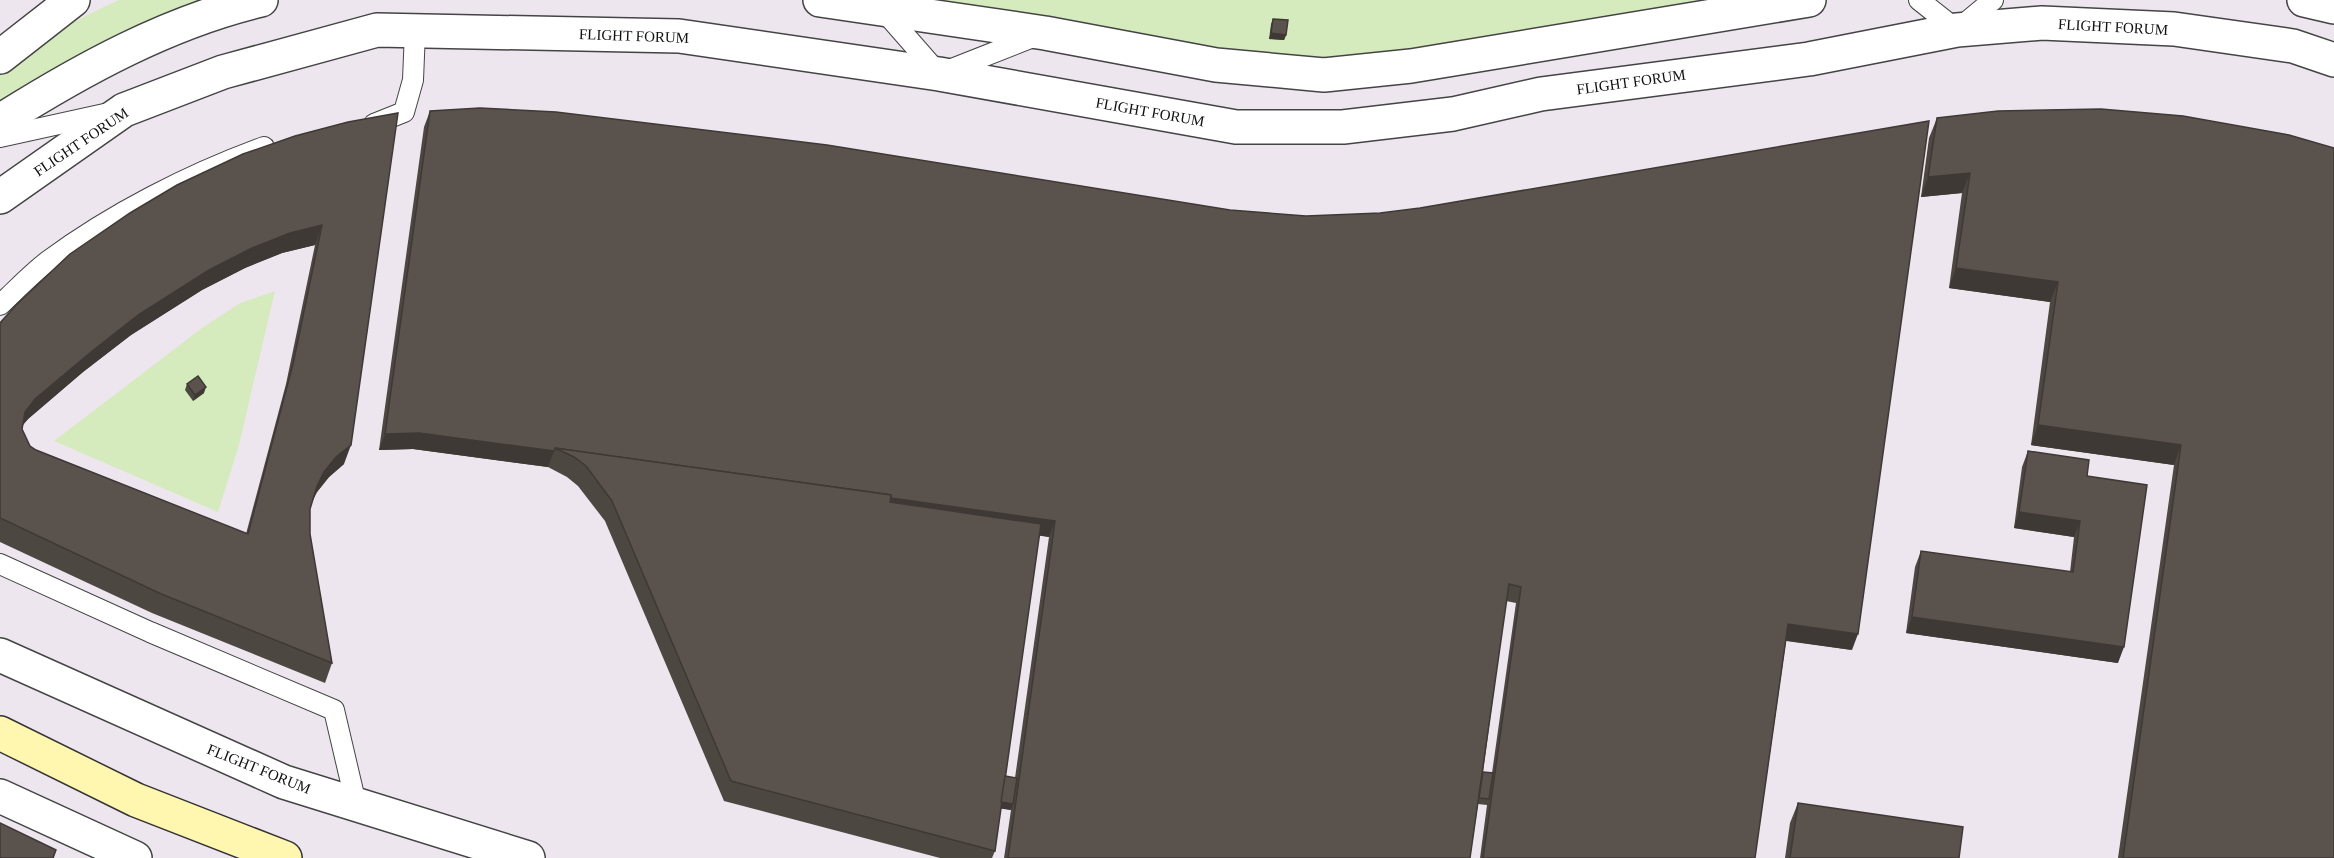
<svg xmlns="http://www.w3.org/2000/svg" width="2334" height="858" viewBox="0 0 2334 858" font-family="Georgia,serif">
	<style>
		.industrial { fill: #eee6ef }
		.green { fill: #d5ebbd }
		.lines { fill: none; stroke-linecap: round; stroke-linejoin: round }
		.service-casing { stroke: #444; stroke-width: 22 }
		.minor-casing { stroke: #444; stroke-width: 36 }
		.tertiary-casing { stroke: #444; stroke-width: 36 }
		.secondary-casing { stroke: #333; stroke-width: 36 }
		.service { stroke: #fff; stroke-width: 20 }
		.minor { stroke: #fff; stroke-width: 33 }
		.tertiary { stroke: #fff; stroke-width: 33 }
		.secondary { stroke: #fff6b0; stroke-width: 33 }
		.wall { fill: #4d4742; fill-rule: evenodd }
		.shaded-wall { fill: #3f3936 }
		.building { fill: #5a524d; stroke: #3f3936; stroke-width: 1.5; fill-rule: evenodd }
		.labels { text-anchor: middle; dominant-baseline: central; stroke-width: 6; stroke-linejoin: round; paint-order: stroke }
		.street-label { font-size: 15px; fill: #111; stroke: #fff }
	</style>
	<rect width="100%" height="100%" fill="#fffdf5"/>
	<rect class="industrial" x="0" y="0" width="2334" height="858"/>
	<g class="green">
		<path d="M119,0h115l-234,112v-42c36,-28 78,-52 119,-70z"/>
		<polygon points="878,0 1755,0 1601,27 1302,63"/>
		<polygon points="275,291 239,445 218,512 54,441 202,328 240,303"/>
	</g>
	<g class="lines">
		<g class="service-casing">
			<g id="service">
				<polyline points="1919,0 1957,30 1993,0"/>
				<polyline points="882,9 939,74 1038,35"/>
				<polyline points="374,124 404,112 413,80 415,31"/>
				<polyline points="0,137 109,113"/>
				<path d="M0,305c16,-15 31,-31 48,-44 63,-47 142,-87 216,-114"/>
				<polyline points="0,564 150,632 334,710 356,804"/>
			</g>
		</g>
		<g class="minor-casing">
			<g id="minor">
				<polyline points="820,0 1045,33 1216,65 1324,75 1411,66 1809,0"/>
				<polyline points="2304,0 2334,7"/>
				<path d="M0,121c81,-51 168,-99 261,-121"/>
				<polyline points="0,197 124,110 223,72 377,30 679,36 939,74 1236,127 1343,127 1453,114 1541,94 1809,59 1957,30 2042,23 2174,29 2293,46 2334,60"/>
				<polyline points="0,655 284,782 528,858"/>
				<polyline points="0,796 135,858"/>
			</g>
		</g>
		<g class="tertiary-casing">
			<polyline id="tertiary" points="0,57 73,0"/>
		</g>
		<g class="secondary-casing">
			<polyline id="secondary" points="0,733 136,800 285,858"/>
		</g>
		<use href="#service" class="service"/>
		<use href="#minor" class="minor"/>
		<use href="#tertiary" class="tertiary"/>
		<use href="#secondary" class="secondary"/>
	</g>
	<g class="wall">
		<polygon points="1273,19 1286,35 1284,40 1269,39 1271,24"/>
		<polygon points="2101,109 2334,858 2118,858 2174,465 2031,445 2050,302 1949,288 1962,193 1921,197 1929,138 1937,118"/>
		<path d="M430,111l1422,539 -66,-9 -31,217h-275l7,-53 -9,-1 -8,54h-466l7,-48 -10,-2 -6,43 -3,7h-52l-216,-57 -119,-280 -27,-35 -11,-9 -19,-10 -135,-18 -34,1 45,-323zM1039,535l10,2 -34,241 -10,-2zM1506,601l10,2 -24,170 -9,-1z"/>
		<path d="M348,122l-4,342 -15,13 -12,15 -4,7 -3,10v25l22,129 -7,20 -173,-70 -152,-71v-219zM315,245l-29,139 -40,150 -210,-84 -6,-4 -8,-17v-3l6,-7 55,-47 48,-37 71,-45 43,-22 37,-15z"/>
		<polygon points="187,384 204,393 193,401 185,390"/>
		<polygon points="2028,451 2087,476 2118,663 1906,633 1915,567 1921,551 2070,572 2074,537 2014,528 2022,467"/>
		<polygon points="1798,803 1959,858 1785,858 1790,823"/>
	</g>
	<g class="shaded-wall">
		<polygon points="1271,33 1286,35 1284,40 1269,39"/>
		<polygon points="1970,173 1962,193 1921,197 1928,177"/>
		<polygon points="322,225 315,245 282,253 245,268 202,290 131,335 83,372 28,419 17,432 25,412 35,399 91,352 138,315 209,270 252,248 290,233"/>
		<polygon points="1956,268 2058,282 2050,302 1949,288"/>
		<polygon points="206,387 204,393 193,401 195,395"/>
		<polygon points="2038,425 2181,445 2174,465 2031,445"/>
		<polygon points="419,433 554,451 548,467 413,449 379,450 385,434"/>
		<polygon points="351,445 344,464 329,477 317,492 310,506 317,486 324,472 336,457"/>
		<polygon points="566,453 1055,521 1049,537 591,473 586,466 574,457"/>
		<polygon points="2019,512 2080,521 2074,537 2014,528"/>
		<polygon points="1912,617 2124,647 2118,663 1906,633"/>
		<polygon points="1788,624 1858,634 1852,650 1782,640"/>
		<polygon points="998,802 1013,804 1011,810 996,808"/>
	</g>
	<g class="building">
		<polygon points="1273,19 1288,20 1286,35 1271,33"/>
		<polygon points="480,108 556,112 827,145 1230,210 1306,216 1380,213 1420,208 1929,121 1858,634 1788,624 1755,858 1483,858 1521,587 1509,584 1470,858 1008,858 1055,521 891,498 891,495 555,448 554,451 419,433 385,434 430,111"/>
		<polygon points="2101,109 2183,116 2289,135 2334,148 2334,858 2123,858 2181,445 2038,425 2058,282 1956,268 1970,173 1928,177 1937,118 1998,111"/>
		<path d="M398,113l-47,332 -15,12 -12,15 -7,14 -7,23v25l22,129 -173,-70 -159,-75v-195l16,-18 54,-51 60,-41 47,-28 66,-31 52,-18 53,-14zM322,225l-29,139 -45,170 -212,-84 -6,-4 -8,-17 3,-17 10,-13 56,-47 47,-37 71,-45 43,-22 38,-15z"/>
		<polygon points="198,376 206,387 195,395 187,384"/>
		<polygon points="555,448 891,495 890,502 1041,524 995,851 731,781 612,501 586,466 574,457"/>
		<polygon points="2028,451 2089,460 2087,476 2147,485 2124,647 1912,617 1921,551 2073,572 2080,521 2019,512"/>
		<polygon points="1483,772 1493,773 1489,799 1479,798"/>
		<polygon points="1005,776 1017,778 1013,804 1001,802"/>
		<polygon points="1798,803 1963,827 1959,858 1790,858"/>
		<polygon points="0,823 56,850 53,858 0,858"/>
	</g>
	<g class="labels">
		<g class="street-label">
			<text transform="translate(2113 27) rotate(3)">FLIGHT FORUM</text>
			<text transform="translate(634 36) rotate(2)">FLIGHT FORUM</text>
			<text transform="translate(1631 82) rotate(-8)">FLIGHT FORUM</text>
			<text transform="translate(1150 112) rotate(10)">FLIGHT FORUM</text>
			<text transform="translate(81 142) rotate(-34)">FLIGHT FORUM</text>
			<text transform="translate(259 769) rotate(22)">FLIGHT FORUM</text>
		</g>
	</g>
</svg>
